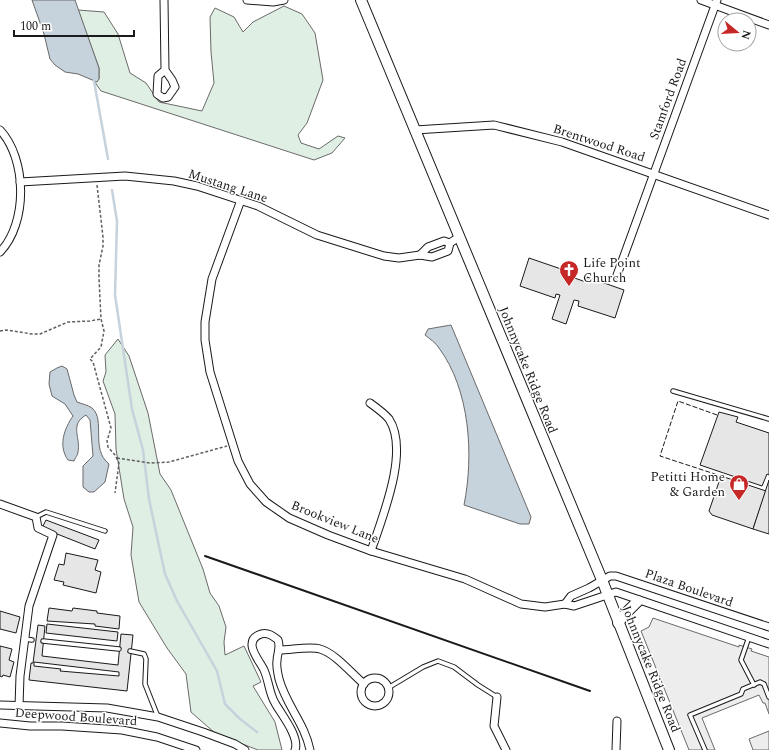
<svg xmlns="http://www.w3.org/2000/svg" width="769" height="750" viewBox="0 0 769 750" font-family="Spectral,serif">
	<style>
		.green { fill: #e0efe3; stroke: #6a6a6a }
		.parking { fill: #ededed; stroke: #6a6a6a }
		.water { fill: #c6d2dc; stroke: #6a6a6a }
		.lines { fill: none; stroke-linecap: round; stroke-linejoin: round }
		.stream { stroke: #c6d2dc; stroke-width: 2.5 }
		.building { fill: #e6e6e6; stroke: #1a1a1a; fill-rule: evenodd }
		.lane-casing { stroke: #1a1a1a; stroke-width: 5.5 }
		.street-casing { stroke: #1a1a1a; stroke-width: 9 }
		.secondary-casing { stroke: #1a1a1a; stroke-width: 12 }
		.path { stroke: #5f5f5f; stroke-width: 1.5; stroke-dasharray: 3 2; stroke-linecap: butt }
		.lane { stroke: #fff; stroke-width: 3.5 }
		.street { stroke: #fff; stroke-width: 7 }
		.secondary { stroke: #fff; stroke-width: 10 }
		.fence { stroke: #1a1a1a; stroke-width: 1; stroke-dasharray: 5 2; stroke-linecap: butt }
		.wall { stroke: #1a1a1a; stroke-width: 2 }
		.labels { text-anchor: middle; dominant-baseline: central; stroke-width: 3; stroke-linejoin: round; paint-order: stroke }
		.street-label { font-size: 13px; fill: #1a1a1a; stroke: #fff }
		.poi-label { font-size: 13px; fill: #1a1a1a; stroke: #fff; text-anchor: start }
	</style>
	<rect width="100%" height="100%" fill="#fff"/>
	<g class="green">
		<polygon points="284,6 302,14 315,33 323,80 307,123 298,135 301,143 319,149 338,136 345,138 332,153 314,160 101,91 94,81 99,79 99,68 78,10 104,12 118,34 130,73 146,83 159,102 202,111 214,83 211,52 210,17 215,8 234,17 243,32 253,22"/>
		<polygon points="118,339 129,356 148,413 160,474 171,490 203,569 210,593 219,606 226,627 224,642 225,655 244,646 261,682 253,686 275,722 282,750 258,750 216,734 191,712 186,674 167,648 139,602 131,555 133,527 124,499 116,449 115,414 103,381 106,372 105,355"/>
	</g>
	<g class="parking">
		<polygon points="653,618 739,647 739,645 752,649 751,651 769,657 769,714 765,703 763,703 759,695 702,718 715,750 689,750 641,631 649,627"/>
		<polygon points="769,731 769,750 753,750 749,739"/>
	</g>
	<g class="water">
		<polygon points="32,0 75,0 99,68 99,79 97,82 78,74 65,72 55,65 50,59 44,34"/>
		<path d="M451,325l80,192 -2,7h-9l-56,-19c10,-50 6,-115 -25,-157 -3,-5 -9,-9 -14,-13l3,-6z"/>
		<path d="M62,366l5,3 7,26 3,7c5,2 11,3 15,6 14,12 -2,41 17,56l-4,18 -11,10h-5l-6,-5v-21l10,-10 -3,-36 -4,-5c-17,10 -5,22 -8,37 0,3 -3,6 -4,9l-6,-1c-10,-14 -4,-31 5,-44l-8,-12 -13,-8 -3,-12 1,-12 7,-4z"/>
	</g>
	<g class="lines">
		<g class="stream">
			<polyline points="94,81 108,159"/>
			<polyline points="112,190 117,221 115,295 132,409 143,450 149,499 165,574 177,601 217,671 225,704 240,719 257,732"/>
		</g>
	</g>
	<g class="building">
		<polygon points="529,258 564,270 563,274 586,282 587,277 624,290 615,318 578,306 579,301 574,300 566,324 552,319 560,295 556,294 555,298 520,286"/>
		<polygon points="719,412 738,417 736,422 769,433 769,475 767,474 762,486 700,465"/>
		<polygon points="721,476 766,491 753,529 712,515 709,511"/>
		<polygon points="769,480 769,534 753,529"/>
		<polygon points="46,520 99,540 95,549 42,528"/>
		<polygon points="66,553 98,560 95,570 101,572 96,593 63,585 64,582 54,580 59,564 64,565"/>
		<polygon points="49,608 72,611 73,608 97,611 97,613 120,616 119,629 95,626 95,624 47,621"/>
		<polygon points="0,611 20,617 16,633 0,629"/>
		<polygon points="47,624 118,632 117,641 46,633"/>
		<path d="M38,625l7,1 -3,30 76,9 3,-31 12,1 -6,56 -98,-11 2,-17h2zM34,662l85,10v4l-59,-5 1,-2 -27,-3z"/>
		<polygon points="0,646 12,649 9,660 14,662 10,677 3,675 2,677 0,676"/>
	</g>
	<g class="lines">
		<g class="lane-casing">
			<g id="lane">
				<polyline points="673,391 769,419"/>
				<polyline points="36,517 46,512 105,531"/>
				<polyline points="749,637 741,660 754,685"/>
				<polyline points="25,639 32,640"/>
				<polyline points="43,641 119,649"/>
				<polyline points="130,651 144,654 146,659 145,684 158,717"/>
				<polyline points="388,688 423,667 438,661 454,667 478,685 497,697"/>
				<polyline points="705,750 690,715 741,694 743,689 760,682 764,684 769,697"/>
			</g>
		</g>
		<g class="street-casing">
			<g id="street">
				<polyline points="164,0 165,70 172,80 175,87 168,97 163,98 157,94 158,76 165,70"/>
				<polyline points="247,0 273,2 284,0"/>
				<polyline points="701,0 769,25"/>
				<path d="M0,130c27,29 28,93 0,122"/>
				<polyline points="415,130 494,125 562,142 769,215"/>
				<polyline points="20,182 125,176 174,181 197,186 258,206 317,235 384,256 399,258 420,255 432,257 448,251 450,243 459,237"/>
				<polyline points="241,200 212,279 205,322 205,340 210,372 238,461 250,484 266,502 289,518 328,535 371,551 465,579 521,604 545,607 565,604 574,606 616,592 769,644"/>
				<polyline points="420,255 428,247 444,241 450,243"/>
				<polyline points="617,275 717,0"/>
				<path d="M370,403c7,5 14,10 19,16 21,32 -7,99 -18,132"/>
				<polyline points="0,504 36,517 38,528 53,535 29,606 20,676 19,706"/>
				<polyline points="565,604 571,596 589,588 610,576 616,576 769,627"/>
				<path d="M279,650c12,0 31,-4 41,-1 15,4 32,25 44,35"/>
				<circle cx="375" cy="692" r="14"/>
				<polyline points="497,697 494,726 506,750"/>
				<polyline points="0,705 107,708 158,717 203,732 235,744 245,750"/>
				<polyline points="0,723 30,726 62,726 122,730 157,737 196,750"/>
				<path d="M295,750c5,-13 -14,-36 -20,-47 -6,-10 -6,-22 -11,-33 -4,-9 -23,-29 -3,-36 7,-2 12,2 17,6 3,8 -1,13 -1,21 -1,6 1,13 2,18 7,26 26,45 31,71"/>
				<polyline points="616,750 617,721"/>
			</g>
		</g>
		<g class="secondary-casing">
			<g id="secondary">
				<polyline points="361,0 602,580 669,750"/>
				<polyline points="618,623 625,614 638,601"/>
			</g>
		</g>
		<g class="path">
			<polyline points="97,185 103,237 103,246 99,265 99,278 101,319 104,331 101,347 90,359 93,362 111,428 107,441 108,447 115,455 119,463 115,493"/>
			<polyline points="0,331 6,330 32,334 40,334 68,322 90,321 101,319"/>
			<polyline points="117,458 150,463 169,462 227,446"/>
		</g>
		<use href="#lane" class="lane"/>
		<use href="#street" class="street"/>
		<use href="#secondary" class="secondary"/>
		<polyline class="fence" points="717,415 678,401 660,456 721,476"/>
		<polyline class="wall" points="205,556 590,691"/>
	</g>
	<defs>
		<g id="church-pin" transform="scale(1)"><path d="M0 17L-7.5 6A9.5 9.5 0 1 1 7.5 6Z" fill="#c62828" stroke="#fff"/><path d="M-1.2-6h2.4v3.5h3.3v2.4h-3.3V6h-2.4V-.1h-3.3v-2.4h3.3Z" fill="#fff"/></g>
		<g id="shop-pin" transform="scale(1)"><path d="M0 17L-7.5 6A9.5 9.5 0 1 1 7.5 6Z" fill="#c62828" stroke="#fff"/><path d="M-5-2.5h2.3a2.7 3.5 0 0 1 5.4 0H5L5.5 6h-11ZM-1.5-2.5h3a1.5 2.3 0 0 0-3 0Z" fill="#fff"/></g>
	</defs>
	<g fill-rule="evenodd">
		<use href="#church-pin" x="569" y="270"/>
		<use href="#shop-pin" x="739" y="484"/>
	</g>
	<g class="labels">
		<g class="street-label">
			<text transform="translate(668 99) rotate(-70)">Stamford Road</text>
			<text transform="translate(599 143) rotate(18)">Brentwood Road</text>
			<text transform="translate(228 186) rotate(18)">Mustang Lane</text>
			<text transform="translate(528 370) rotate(68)">Johnnycake Ridge Road</text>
			<text transform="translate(335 522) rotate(22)">Brookview Lane</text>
			<text transform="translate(689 588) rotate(19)">Plaza Boulevard</text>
			<text transform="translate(651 669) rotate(68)">Johnnycake Ridge Road</text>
			<text transform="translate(76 717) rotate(4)">Deepwood Boulevard</text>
		</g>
		<g class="poi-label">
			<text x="583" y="263">Life Point<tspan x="583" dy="15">Church</tspan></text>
			<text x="725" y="477" text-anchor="end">Petitti Home<tspan x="725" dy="15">&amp; Garden</tspan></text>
		</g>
	</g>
	<g transform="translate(737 32) rotate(108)"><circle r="19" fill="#ffffff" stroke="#a3a3a3"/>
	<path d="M0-3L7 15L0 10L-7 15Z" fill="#c62828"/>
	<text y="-6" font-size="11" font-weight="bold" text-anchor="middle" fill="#1a1a1a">N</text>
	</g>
	<path d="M14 30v6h120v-6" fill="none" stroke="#1a1a1a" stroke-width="2"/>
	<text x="20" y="30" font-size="12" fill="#1a1a1a" stroke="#ffffff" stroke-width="3" paint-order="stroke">100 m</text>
</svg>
